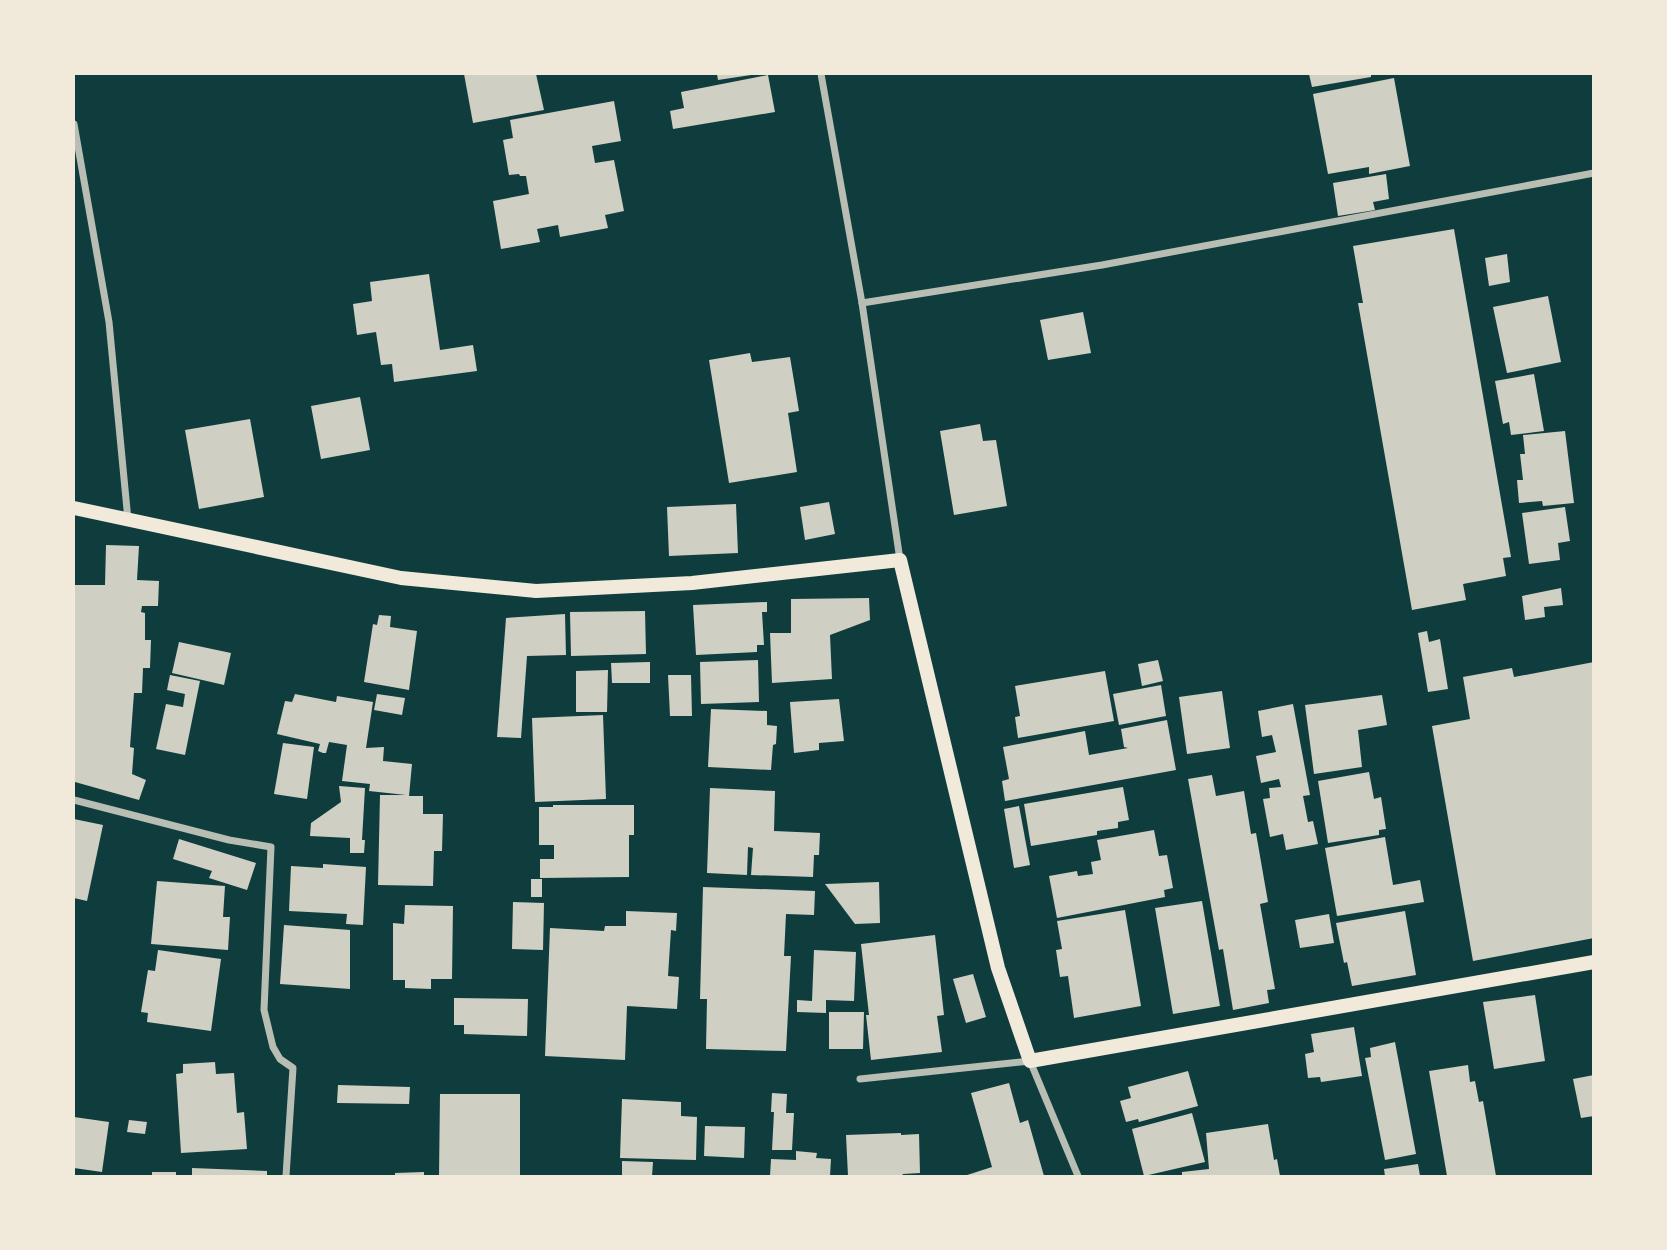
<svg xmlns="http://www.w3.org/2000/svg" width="1667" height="1250" viewBox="0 0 1667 1250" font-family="'Roboto Condensed',sans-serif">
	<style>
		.building { fill: #cfcfc3 }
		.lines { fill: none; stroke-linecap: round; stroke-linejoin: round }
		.minor { stroke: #b8beb3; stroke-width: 7 }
		.secondary { stroke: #f1e9da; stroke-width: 14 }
	</style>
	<rect width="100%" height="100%" fill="#0f3d3e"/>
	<g class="building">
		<polygon points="464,74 536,74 544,110 473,123"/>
		<polygon points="717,74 751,74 751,75 718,80"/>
		<polygon points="1309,74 1371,74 1371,77 1312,87"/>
		<polygon points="768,75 775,112 673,129 670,111 684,108 681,92"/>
		<polygon points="1394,78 1410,166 1369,174 1369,167 1328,174 1313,94"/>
		<polygon points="614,101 621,141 592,146 595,163 614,160 624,211 605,215 608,228 560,237 558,225 537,229 540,242 501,249 493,201 529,194 526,176 520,176 519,174 509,175 503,140 513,138 510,120"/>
		<polygon points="1386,174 1389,199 1373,202 1375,210 1338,216 1333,183"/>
		<polygon points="1454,229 1511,557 1503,558 1506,576 1463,584 1466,600 1412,610 1358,303 1363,303 1353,246"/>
		<polygon points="1507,254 1510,282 1489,286 1485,258"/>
		<polygon points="429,274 440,350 473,345 477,371 394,382 392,364 381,365 376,332 357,335 353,304 372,301 370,282"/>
		<polygon points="1548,296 1561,362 1507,373 1493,307"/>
		<polygon points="1083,312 1091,353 1048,360 1040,320"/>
		<polygon points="750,353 752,362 790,357 799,411 788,413 797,472 729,483 709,360"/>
		<polygon points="1534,374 1544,431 1511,435 1509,422 1503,424 1495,381"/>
		<polygon points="360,397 370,450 321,459 311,406"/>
		<polygon points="250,419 264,497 199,509 185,430"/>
		<polygon points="980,424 983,441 996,440 1007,506 954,515 940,431"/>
		<polygon points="1565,431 1574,503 1543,506 1542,501 1519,503 1517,480 1523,480 1520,454 1525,454 1523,435"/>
		<polygon points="829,502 835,534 805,540 800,507"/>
		<polygon points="736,504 738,553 669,556 667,507"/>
		<polygon points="1565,507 1570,541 1558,543 1560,560 1529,564 1522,513"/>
		<polygon points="106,545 139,546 137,580 159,581 158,606 142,606 141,612 145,613 145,640 151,640 150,668 143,668 142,693 134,693 130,747 134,748 132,774 146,780 139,800 75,782 74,585 105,585"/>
		<polygon points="1561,588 1563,605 1544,607 1545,617 1525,620 1522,596"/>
		<polygon points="869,598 870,620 830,635 832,679 772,683 770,633 791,633 791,599"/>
		<polygon points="767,602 767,612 762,612 764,645 757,645 757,652 696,655 693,605"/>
		<polygon points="645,611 646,654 571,656 570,612"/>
		<polygon points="565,614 566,655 527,656 521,738 497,737 506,618"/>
		<polygon points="379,615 391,616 390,627 417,631 409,690 364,682 373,624 377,625"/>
		<polygon points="1427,631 1429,642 1440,639 1448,689 1428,692 1418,633"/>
		<polygon points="179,642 231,653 224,685 172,673"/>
		<polygon points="758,660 759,702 701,704 700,662"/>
		<polygon points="1158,660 1163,681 1142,686 1138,664"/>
		<polygon points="650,662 650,683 612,683 611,663"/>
		<polygon points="1594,662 1594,938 1473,961 1432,726 1470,719 1463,677 1512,668 1514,677"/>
		<polygon points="608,670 607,712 576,712 576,671"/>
		<polygon points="1105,671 1114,721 1018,738 1015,717 1020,716 1015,686"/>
		<polygon points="170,675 200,681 185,755 156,749 166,704 183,707 185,694 167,690"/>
		<polygon points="668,675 691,675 692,716 670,716"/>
		<polygon points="1161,685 1166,716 1119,725 1113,694"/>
		<polygon points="1222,691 1230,748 1187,754 1179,697"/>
		<polygon points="295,694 336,702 337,696 373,702 366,748 384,747 383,761 412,764 409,796 423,796 423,814 443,814 442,851 434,851 433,886 378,885 380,795 406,795 369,791 370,784 342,781 347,745 329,742 326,753 323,753 318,751 320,744 277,734 285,701 292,702"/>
		<polygon points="377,694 405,698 402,715 374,710"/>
		<polygon points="1382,695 1387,725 1358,730 1362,767 1314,774 1305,705"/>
		<polygon points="839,699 844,741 819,743 819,750 794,753 790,702"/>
		<polygon points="1293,704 1310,795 1303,796 1308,822 1313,821 1318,844 1286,850 1283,834 1270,837 1263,799 1270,798 1269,788 1281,787 1279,779 1261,783 1256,756 1276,752 1272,735 1262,737 1258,711"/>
		<polygon points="711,709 767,711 767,725 777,726 776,744 773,745 771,770 708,767"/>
		<polygon points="603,715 606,799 535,802 532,718"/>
		<polygon points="1167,720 1176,770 1005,801 1002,781 1009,779 1003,747 1085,731 1089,755 1128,748 1124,747 1121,729"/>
		<polygon points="283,743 314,747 307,799 274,794"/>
		<polygon points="1369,772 1374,799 1381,797 1386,829 1379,830 1379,835 1328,843 1318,781"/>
		<polygon points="1212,775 1216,796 1244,791 1251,834 1256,833 1268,902 1260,904 1275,989 1267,990 1269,1003 1233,1010 1223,949 1219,950 1188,779"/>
		<polygon points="339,786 365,788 362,840 365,840 364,853 350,853 350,838 310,836 311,823 341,802"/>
		<polygon points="1123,787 1129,820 1118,822 1118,828 1097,831 1097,835 1031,846 1024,804"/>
		<polygon points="710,788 775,791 774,831 820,833 819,855 814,855 813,877 751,875 753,848 748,847 747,875 707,873"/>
		<polygon points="553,805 634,805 634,835 629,835 629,877 540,878 540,859 554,859 554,845 539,845 539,807 553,807"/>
		<polygon points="1019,806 1030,865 1014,868 1004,809"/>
		<polygon points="74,819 103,825 87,901 74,898"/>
		<polygon points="1154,830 1159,856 1167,855 1173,888 1164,890 1165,897 1057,918 1049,876 1077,871 1078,876 1093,874 1091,862 1101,860 1097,840"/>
		<polygon points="1385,837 1393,885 1420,880 1424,902 1337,916 1325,848"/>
		<polygon points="179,839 256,863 247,890 209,878 212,871 173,859"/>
		<polygon points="323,864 366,867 363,925 346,924 347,914 289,911 291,866 323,868"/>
		<rect x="531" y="879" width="11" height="18"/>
		<polygon points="157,881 225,886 223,917 230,917 228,950 151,944"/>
		<polygon points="879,882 880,923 855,924 825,884"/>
		<polygon points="703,887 815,891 814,915 786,914 784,956 791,956 786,1051 706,1049 707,999 700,999"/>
		<polygon points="1202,901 1220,1006 1173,1014 1155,908"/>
		<polygon points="513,902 544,903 543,950 512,949"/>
		<polygon points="405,905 453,906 452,979 431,979 431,989 405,988 405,980 393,980 393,923 404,924"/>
		<polygon points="1125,910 1141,1006 1074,1018 1068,976 1060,977 1056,950 1062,949 1057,921"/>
		<polygon points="626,911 677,913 676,931 671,930 668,976 679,977 677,1009 627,1006 625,1060 545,1056 550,928 604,931 605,926 626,926"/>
		<polygon points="1405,911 1416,975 1352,986 1347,962 1344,963 1336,923"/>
		<polygon points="1329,914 1334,943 1300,948 1295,920"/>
		<polygon points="284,925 350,930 350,989 280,984"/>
		<polygon points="935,935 944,1015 937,1016 942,1052 871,1060 866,1015 869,1015 861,944"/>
		<polygon points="158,950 221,959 211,1031 147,1022 148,1013 141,1012 148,970 155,971"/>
		<polygon points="814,950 856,952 854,1001 826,1000 826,1013 797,1012 797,1000 812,1001"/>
		<polygon points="973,974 986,1017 966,1023 953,979"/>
		<polygon points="1535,995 1545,1061 1494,1069 1483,1002"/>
		<polygon points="454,998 528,999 527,1036 464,1034 464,1025 454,1025"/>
		<polygon points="829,1012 864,1012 863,1049 829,1049"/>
		<polygon points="1354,1027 1362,1076 1321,1082 1320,1077 1308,1078 1305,1054 1314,1052 1311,1034"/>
		<polygon points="1395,1042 1416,1154 1385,1160 1365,1058 1371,1057 1370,1048"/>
		<polygon points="215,1062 216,1074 234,1073 237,1113 244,1112 247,1149 181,1153 176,1074 183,1073 183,1064"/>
		<polygon points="1468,1065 1470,1082 1475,1081 1479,1102 1483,1101 1496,1176 1447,1176 1429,1071"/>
		<polygon points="1188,1071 1198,1106 1139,1122 1138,1119 1126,1122 1120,1101 1131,1098 1128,1087"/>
		<polygon points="1594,1075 1594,1116 1581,1118 1573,1079"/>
		<polygon points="1009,1083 1020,1123 1028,1120 1044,1176 964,1176 992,1167 971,1093"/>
		<polygon points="338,1085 410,1087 409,1104 337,1103"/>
		<polygon points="772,1093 787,1094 786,1113 794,1113 792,1150 772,1150 774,1112 771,1112"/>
		<polygon points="440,1094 520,1094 520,1176 439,1176"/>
		<polygon points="622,1099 681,1102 681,1116 697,1117 696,1160 620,1158"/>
		<polygon points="1192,1113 1205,1162 1144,1176 1132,1129"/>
		<polygon points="74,1117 109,1122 102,1172 74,1168"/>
		<polygon points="129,1120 147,1122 145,1134 127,1132"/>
		<polygon points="1268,1124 1274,1160 1277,1159 1280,1176 1182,1176 1182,1172 1209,1169 1206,1133"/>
		<polygon points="705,1126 745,1127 744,1158 704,1156"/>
		<polygon points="901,1133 901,1135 919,1134 920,1173 903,1174 902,1176 848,1176 846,1135"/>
		<polygon points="796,1151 817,1153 816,1158 831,1159 830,1176 770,1176 771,1159 796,1160"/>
		<polygon points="622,1161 653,1162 652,1176 622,1176"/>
		<polygon points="1418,1164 1420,1176 1385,1176 1384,1169"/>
		<polygon points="192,1168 267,1171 267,1176 192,1176"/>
		<rect x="152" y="1172" width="24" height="4"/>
		<polygon points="424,1172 424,1176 395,1176 395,1173"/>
	</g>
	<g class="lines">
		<g class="minor">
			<polyline points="821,74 862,303 900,560"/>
			<polyline points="74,124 109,322 128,520"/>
			<polyline points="862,303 1102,265 1594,173"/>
			<polyline points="74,800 229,840 271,847 264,1010 273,1047 280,1059 293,1068 286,1176"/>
			<polyline points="860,1079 1030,1061 1078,1176"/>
		</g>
		<polyline class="secondary" points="74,508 401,578 536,591 692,583 900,560 998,968 1030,1061 1594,962"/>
	</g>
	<rect width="1667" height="1250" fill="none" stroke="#f1e9da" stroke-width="150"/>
</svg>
